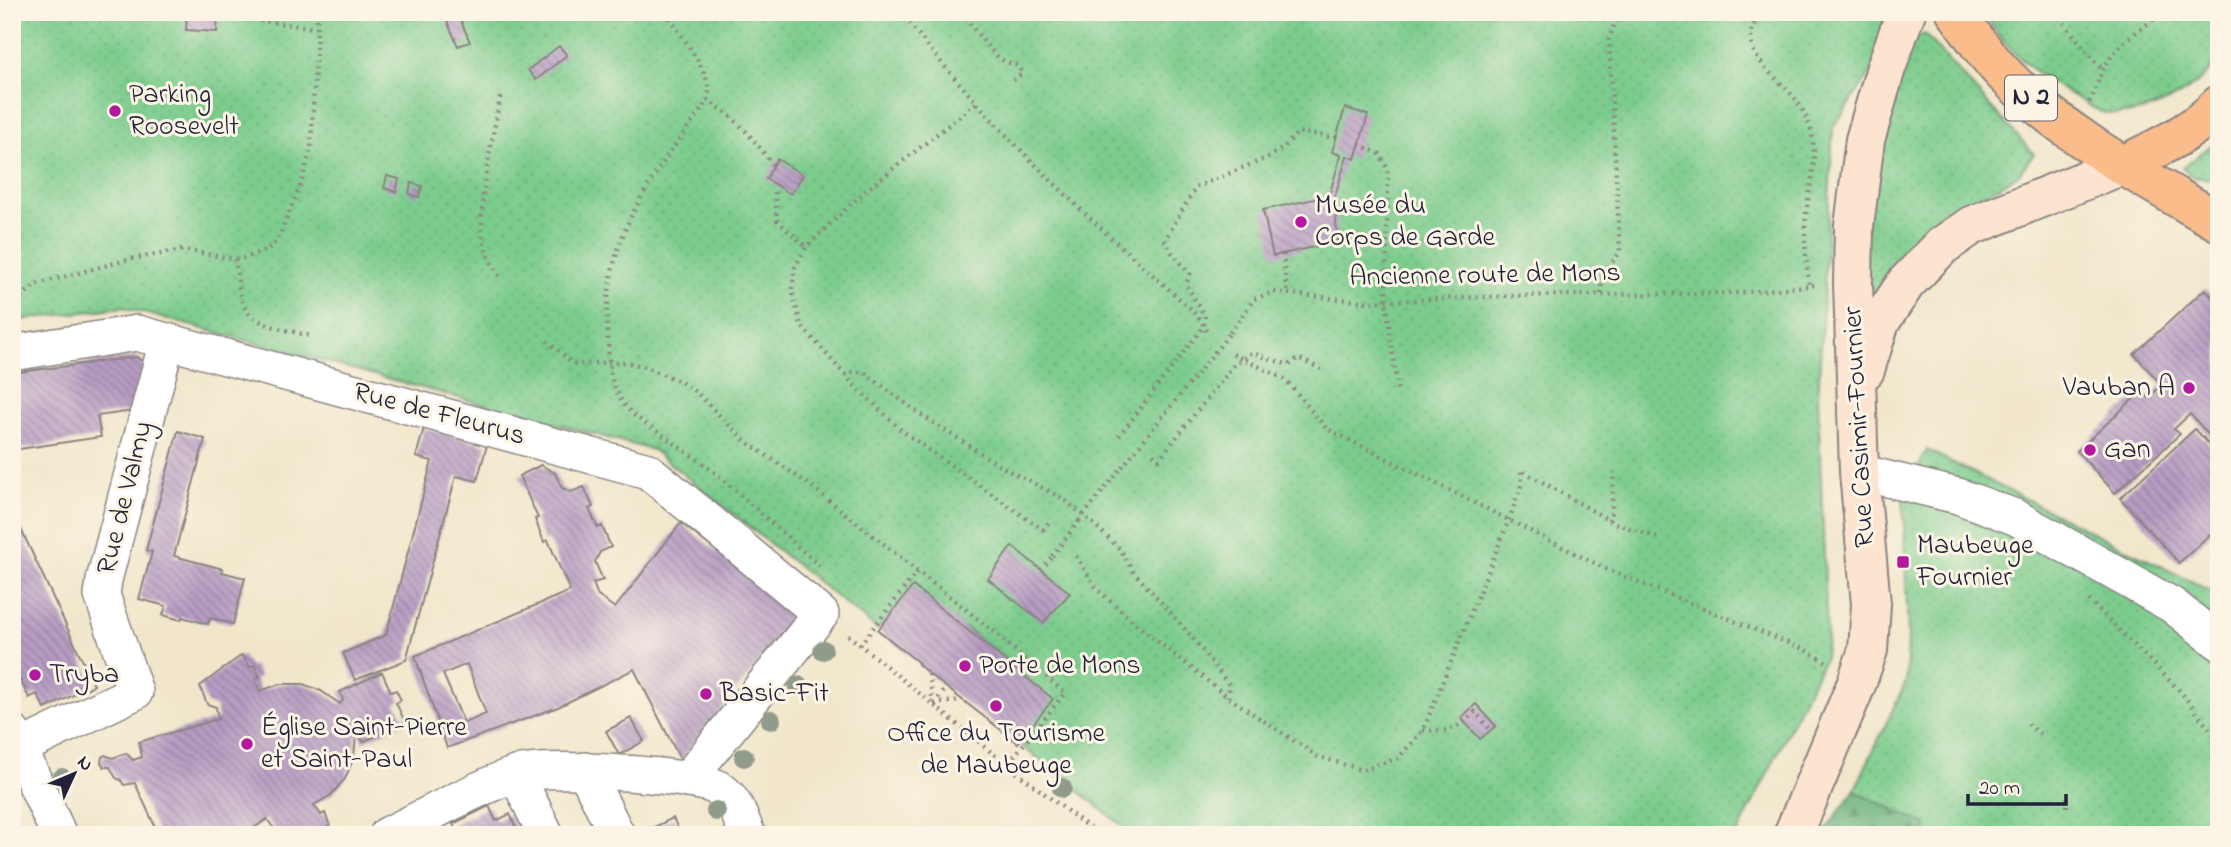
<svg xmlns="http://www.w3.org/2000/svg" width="2231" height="847" viewBox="0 0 2231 847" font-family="'Indie Flower',sans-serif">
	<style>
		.grass { fill: url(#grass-dots); stroke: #4f7764; stroke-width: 2 }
		.forest { fill: url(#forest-firs); stroke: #44695a; stroke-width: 2 }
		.building { fill: url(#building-back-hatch); fill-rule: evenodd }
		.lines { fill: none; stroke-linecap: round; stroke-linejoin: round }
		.street-casing { stroke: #8a8482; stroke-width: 38 }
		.secondary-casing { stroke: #8a8482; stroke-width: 42 }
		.primary-casing { stroke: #8a8482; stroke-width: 42 }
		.path { stroke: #8a8482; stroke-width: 4.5; stroke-dasharray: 2 5; stroke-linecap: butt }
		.street { stroke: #fff; stroke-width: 35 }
		.secondary { stroke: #fde4d0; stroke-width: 38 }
		.primary { stroke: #f9bc8a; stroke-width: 38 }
		.path-bridge { stroke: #8a8482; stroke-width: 4.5; stroke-dasharray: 2 5; stroke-linecap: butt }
		.tree { fill: #919b8b }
		.poi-dot { fill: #b5179e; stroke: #fcf5e5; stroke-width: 2.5 }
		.labels { text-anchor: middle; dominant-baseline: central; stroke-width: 6; stroke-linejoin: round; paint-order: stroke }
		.shield { fill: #fcf5e5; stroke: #63616e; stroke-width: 2 }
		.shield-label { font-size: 26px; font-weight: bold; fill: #22223b }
		.poi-label { font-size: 28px; fill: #22223b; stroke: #fcf5e5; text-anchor: start }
		.street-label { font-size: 28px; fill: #22223b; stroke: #fcf5e5 }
	</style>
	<defs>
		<pattern id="grass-dots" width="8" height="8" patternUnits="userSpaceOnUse" patternTransform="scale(1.75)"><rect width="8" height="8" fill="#7ccc8d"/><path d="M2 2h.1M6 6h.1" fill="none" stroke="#6baf7b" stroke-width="1.8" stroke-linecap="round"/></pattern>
		<pattern id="forest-firs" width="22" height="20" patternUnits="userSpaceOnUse" patternTransform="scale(1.75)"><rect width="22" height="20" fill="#65b078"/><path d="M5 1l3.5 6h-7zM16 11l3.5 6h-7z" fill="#538f64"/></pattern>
		<pattern id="building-back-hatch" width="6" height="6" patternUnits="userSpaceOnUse" patternTransform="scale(1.75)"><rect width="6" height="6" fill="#b79cc3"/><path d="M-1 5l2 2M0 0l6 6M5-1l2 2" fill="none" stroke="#947fa0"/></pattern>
	</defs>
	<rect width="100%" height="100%" fill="#fcf5e5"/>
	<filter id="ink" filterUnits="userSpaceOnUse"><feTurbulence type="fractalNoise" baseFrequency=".0143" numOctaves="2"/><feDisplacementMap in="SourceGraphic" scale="14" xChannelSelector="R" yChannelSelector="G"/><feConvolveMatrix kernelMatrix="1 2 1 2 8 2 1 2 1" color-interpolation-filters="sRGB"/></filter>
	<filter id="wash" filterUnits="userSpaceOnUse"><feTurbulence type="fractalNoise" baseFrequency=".00686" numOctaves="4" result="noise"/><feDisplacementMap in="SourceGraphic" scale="28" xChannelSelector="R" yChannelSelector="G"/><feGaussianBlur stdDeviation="1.57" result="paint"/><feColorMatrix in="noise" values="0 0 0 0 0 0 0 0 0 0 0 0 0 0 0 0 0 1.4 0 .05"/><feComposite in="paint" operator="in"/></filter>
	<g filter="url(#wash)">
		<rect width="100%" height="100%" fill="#f1e6ca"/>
		<g class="grass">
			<polygon points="12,12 1884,12 1888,47 1833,128 1818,399 1827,637 1825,657 1737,835 1134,835 1018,743 1001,656 966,628 878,630 653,450 122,307 12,321"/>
			<path d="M1984,12h235c0,13 3,31 -1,43 -10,34 -78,66 -112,58 -8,-1 -17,-8 -24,-12 -40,-22 -76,-47 -98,-89z"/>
			<polygon points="1924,34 2034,154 2018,175 1969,205 1918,249 1878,293 1864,285 1868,182 1910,42"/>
			<polygon points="2219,139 2219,180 2193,177 2182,168"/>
			<polygon points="1927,450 2219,595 2219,835 1925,835 1927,825 1854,791 1906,682 1908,635 1903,498"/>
		</g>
		<polygon class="forest" points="1854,791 1927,825 1925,835 1822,835"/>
		<g id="blocks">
			<g class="building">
				<polygon points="187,12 218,12 217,32 186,30"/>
				<polygon points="443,12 457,12 470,42 458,46"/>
				<polygon points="559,46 567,55 536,80 528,70"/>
				<polygon points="1345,108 1368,115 1355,159 1347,156 1335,196 1337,242 1273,256 1263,210 1329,196 1341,155 1332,152"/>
				<polygon points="777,159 803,175 791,194 766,179"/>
				<polygon points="387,176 399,179 396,192 384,188"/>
				<polygon points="411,183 422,186 419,197 409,194"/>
				<polygon points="2205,289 2219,304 2219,442 2217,444 2190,414 2174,429 2180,434 2115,493 2077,451 2142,391 2148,398 2162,385 2134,354"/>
				<polygon points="136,357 142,361 144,366 133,411 97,416 101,437 12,450 12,373"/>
				<polygon points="424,428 487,445 477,481 456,476 406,660 355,680 343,653 386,635 432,461 416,457"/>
				<polygon points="2195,429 2219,455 2219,526 2179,563 2120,498"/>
				<polygon points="178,431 205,439 174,556 223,569 222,572 245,578 233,624 210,618 208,624 182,617 181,620 163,615 166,606 139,599 152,552 146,550"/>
				<path d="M541,465l14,8 7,15 9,4 13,-5 9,20 -4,2 9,19 4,-2 9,21 -11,5 -5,10 8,18 -10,3 5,13 17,12 66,-85 116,92 -115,143 -3,-1 -45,-88 -76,38 -111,41 -32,-92 155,-65 -22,-51 -4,2 -9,-23 3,-1 -19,-42zM467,664l19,50 -22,9 -21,-49z"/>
				<polygon points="12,510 94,685 45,709 37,694 29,698 12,663"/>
				<polygon points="1012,546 1070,593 1043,623 988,579"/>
				<polygon points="913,586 1053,699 1018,743 929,674 918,664 919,663 878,630"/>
				<polygon points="242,655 250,667 254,665 260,677 255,679 260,691 280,684 303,684 321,691 340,704 343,700 340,692 382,672 391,692 396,690 401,700 396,703 405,722 363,742 360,735 356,734 354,757 345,779 331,795 314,805 321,815 325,813 330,826 326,828 329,835 272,835 275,830 267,819 244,835 159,835 135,783 124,785 121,780 116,778 110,767 104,767 101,762 102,757 105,755 113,758 126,753 133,760 142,757 139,742 218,719 216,707 207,704 200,686"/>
				<polygon points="1476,704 1496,726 1480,739 1461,718"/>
				<polygon points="631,718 644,741 619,755 606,731"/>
				<polygon points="489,806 496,821 510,814 519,835 458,835 453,824"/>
				<polygon points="673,818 681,835 643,835 651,831 650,829"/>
			</g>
		</g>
	</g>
	<g filter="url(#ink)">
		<use href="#blocks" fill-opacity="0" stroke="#8a8482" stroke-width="2"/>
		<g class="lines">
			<g class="street-casing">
				<g id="street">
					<polyline points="12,353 137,333 648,471 821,614 687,780"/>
					<polyline points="1859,472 1958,496 2015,517 2172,605 2219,642"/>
					<polyline points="12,732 59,835"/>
					<polyline points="19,748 135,692 102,595 104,580 167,341"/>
					<polyline points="585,770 617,835"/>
					<polyline points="516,774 546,835"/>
					<path d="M387,835c40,-19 85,-45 126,-60 27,-10 177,-1 203,12 18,8 24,31 32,48"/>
				</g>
			</g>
			<g class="secondary-casing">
				<g id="secondary">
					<polyline points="1865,370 1880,322 1906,283 1942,246 1971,226 2123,165"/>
					<polyline points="1793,835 1856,685 1868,650 1871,604 1859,472 1853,283 1854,226 1865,140 1886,68 1906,12"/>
				</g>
			</g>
			<g class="primary-casing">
				<g id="primary">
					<path d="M1956,12c15,22 31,45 50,64 60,61 140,103 213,146"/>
					<path d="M2123,165c34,-17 69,-32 96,-60"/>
				</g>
			</g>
			<g class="path">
				<path d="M666,12c12,20 41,55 43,78 0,7 -4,14 -8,20 -56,76 -101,134 -93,234 2,31 3,50 27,72l77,54 110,98"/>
				<path d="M901,12c83,109 184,205 288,295l11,12 8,15"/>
				<path d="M961,12c10,12 29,40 40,47 9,7 17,1 21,15l-10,7"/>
				<path d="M1763,12c-33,35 10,61 30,84 7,8 12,19 16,28 13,35 -4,72 -4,107 0,18 2,36 4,54"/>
				<polyline points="2055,12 2102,70"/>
				<polyline points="218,15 316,28"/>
				<path d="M500,97c-6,40 -26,112 -15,150 4,12 10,23 17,33"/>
				<path d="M707,100c29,16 47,40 67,66"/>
				<path d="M2089,102c7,-9 8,-20 13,-30 12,-26 40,-45 63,-60"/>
				<polyline points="976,103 864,192 806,247 795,267 792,290 801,325 852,383 902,431 1046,532"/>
				<polyline points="1359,145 1380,154 1388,170 1386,301 1398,394"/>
				<polyline points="775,192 777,220 806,247"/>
				<polyline points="1283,254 1287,292"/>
				<path d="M235,259c3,16 3,35 10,49 11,19 45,22 65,28"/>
				<path d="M1601,294c0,-18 7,-28 19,-41l-11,-213 5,-15 11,-13"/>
				<polyline points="12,308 20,298 37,284 130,259 183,250 235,259 245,258 268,249 277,241 301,184 311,147 318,12"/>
				<polyline points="1230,333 1254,299 1274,292 1367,302 1505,296 1738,293 1817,285"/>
				<polyline points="547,341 573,364 625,362 646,367 681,382 697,393 745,441 806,482 994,632 1065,693 1007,765"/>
				<polyline points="1233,354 1285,379 1326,428 1606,569 1803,649 1827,662"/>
				<polyline points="845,375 854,371 865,373 917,412 1002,467 1060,497 1084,515 1120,549 1133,571 1192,637 1230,686 1228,697"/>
				<polyline points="1119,436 1204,326 1205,316 1186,285 1190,274 1172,253 1165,240 1196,187 1269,157 1283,148 1298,132 1336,138"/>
				<polyline points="1153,454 1159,459 1234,365 1252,353 1289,365 1298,358 1321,369"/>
				<polyline points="1608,520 1611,518 1614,472"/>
				<polyline points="1079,521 1122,467"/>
				<polyline points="1043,530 1049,522"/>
				<polyline points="1076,556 1097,589 1137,625 1228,697 1317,756 1362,770 1398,758 1423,730 1509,520 1522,483 1521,470 1614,523 1658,538"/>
				<polyline points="1041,570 1052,556"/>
				<polyline points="2089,600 2181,692 2219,742"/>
				<polyline points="848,635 1007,765 1099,835"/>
				<polyline points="860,645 917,572"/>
				<polyline points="929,674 933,703"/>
				<polyline points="934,704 962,700"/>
				<polyline points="934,704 947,687"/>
				<polyline points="2028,724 2040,734"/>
				<path d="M1423,730c26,2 33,0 52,-18l16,18"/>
				<polyline points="2067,807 2067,794"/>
			</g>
			<use href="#street" class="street"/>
			<use href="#secondary" class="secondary"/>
			<use href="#primary" class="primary"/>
			<g class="path-bridge">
				<polyline points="1122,467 1230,333"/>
				<polyline points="1052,556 1079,521"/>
			</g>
		</g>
		<g class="tree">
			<circle cx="823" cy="650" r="10"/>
			<circle cx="798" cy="686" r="10"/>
			<circle cx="771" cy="720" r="10"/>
			<circle cx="744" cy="757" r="10"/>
			<circle cx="62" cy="778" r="10"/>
			<circle cx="1062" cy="788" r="10"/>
			<circle cx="716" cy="811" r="10"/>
		</g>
	</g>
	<g class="poi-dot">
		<circle cx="115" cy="111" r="7"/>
		<circle cx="1301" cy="222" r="7"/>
		<circle cx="2189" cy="388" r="7"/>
		<circle cx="2090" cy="450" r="7"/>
		<rect x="1896" y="555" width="14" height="14" rx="3.5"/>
		<circle cx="965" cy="666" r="7"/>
		<circle cx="35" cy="675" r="7"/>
		<circle cx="706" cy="694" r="7"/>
		<circle cx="996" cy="706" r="7"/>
		<circle cx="247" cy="744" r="7"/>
	</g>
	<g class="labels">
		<rect class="shield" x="2005" y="75.5" width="52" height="45" rx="5"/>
		<g class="shield-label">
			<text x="2031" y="98">N 2</text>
		</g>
		<g class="poi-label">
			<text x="129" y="95">Parking<tspan x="129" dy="32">Roosevelt</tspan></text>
			<text x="1315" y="206">Musée du<tspan x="1315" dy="32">Corps de Garde</tspan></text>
			<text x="2175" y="388" text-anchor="end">Vauban A</text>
			<text x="2104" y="450">Gan</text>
			<text x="1917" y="546">Maubeuge<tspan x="1917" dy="32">Fournier</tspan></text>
			<text x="979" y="666">Porte de Mons</text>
			<text x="49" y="675">Tryba</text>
			<text x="720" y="694">Basic-Fit</text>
			<text x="261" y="728">Église Saint-Pierre<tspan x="261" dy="32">et Saint-Paul</tspan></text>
			<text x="996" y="734" text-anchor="middle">Office du Tourisme<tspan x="996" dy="32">de Maubeuge</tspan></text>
		</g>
		<g class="street-label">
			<text transform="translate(1485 276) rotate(-1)">Ancienne route de Mons</text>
			<text transform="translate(439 415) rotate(15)">Rue de Fleurus</text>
			<text transform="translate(1860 427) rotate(-93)">Rue Casimir-Fournier</text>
			<text transform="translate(126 498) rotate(-76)">Rue de Valmy</text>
		</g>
	</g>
	<rect width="2231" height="847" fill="none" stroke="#fcf5e5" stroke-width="42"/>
	<g transform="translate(74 774) rotate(46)" stroke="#fcf5e5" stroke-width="5" paint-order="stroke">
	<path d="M0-5L12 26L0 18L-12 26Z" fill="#22223b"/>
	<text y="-10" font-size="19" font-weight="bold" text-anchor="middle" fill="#22223b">N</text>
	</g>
	<path d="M1968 794v10h98v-10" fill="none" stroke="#22223b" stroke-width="3.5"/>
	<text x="1979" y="794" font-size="21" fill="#22223b" stroke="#fcf5e5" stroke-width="5" paint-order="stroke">20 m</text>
</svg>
